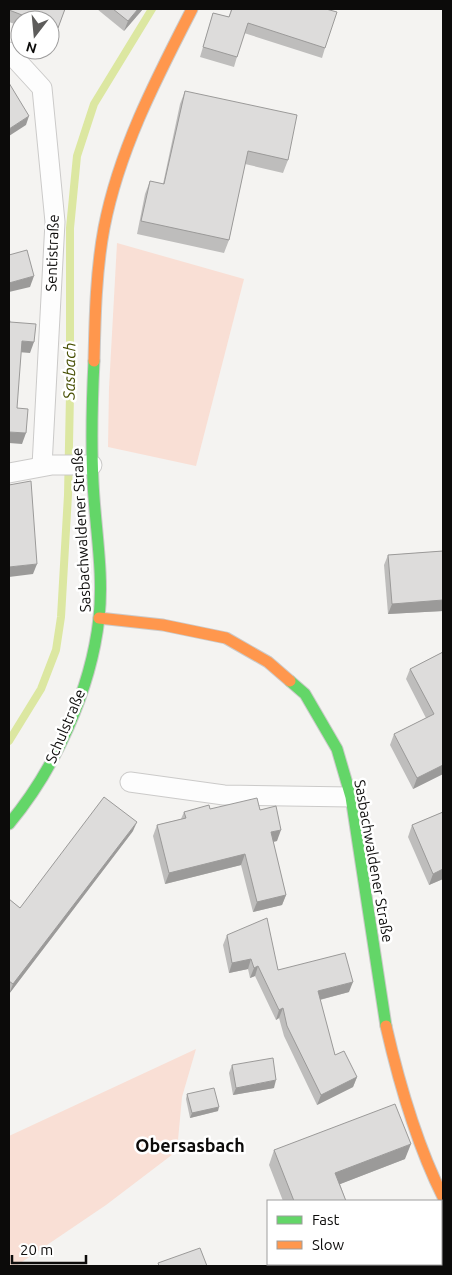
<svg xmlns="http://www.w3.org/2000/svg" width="452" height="1275" viewBox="0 0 452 1275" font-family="Ubuntu,sans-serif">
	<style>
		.green { fill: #f9dfd5 }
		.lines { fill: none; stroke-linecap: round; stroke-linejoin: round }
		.stream { stroke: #dce7a1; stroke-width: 8 }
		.street-casing { stroke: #cbcac9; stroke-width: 21 }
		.fast-casing { stroke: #cbcac9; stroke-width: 13 }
		.slow-casing { stroke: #cbcac9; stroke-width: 13 }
		.street { stroke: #fdfdfd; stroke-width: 19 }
		.fast { stroke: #63d668; stroke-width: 11 }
		.slow { stroke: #ff974d; stroke-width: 11 }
		.wall { fill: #bebdbc }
		.shaded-wall { fill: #9b9a99 }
		.building { fill: #dddcdb; stroke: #9b9a99 }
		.labels { text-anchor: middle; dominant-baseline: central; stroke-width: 5; stroke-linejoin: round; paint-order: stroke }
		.street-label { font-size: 15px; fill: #0c0b0a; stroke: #fff }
		.water-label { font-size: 16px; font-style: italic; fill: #454d00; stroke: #fff }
		.quarter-label { font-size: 18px; font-weight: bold; fill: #0c0b0a; stroke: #fff }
	</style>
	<rect width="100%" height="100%" fill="#f4f3f1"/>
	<g class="green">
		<polygon points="117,243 244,279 196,466 108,447 109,388"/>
		<polygon points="196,1049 182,1097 177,1151 106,1205 16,1266 9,1266 9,1136"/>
	</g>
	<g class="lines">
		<polyline class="stream" points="9,741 41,689 56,650 61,617 68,495 70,394 70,228 77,156 94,104 152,9"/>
		<g class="street-casing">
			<g id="street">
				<polyline points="9,52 42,88 55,222 42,466"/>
				<polyline points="9,473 52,465 92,465"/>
				<polyline points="130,782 224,795 351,797"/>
			</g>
		</g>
		<g class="fast-casing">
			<g id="fast">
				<polyline points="290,681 305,694 337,749 351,797 386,1026"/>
				<path d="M9,824c46,-55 82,-134 90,-206 5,-45 -4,-91 -6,-136 -2,-40 -1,-81 1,-121"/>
			</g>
		</g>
		<g class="slow-casing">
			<g id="slow">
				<path d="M94,361c1,-45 2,-90 10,-133 15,-78 52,-149 88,-219"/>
				<polyline points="99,618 163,625 226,638 268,662 290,681"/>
				<path d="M386,1026c13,57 31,119 57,171"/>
			</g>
		</g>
		<use href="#street" class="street"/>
		<use href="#fast" class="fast"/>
		<use href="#slow" class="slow"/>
	</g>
	<g class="wall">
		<polygon points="9,9 65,9 54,39 50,37 50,20 20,20 20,26 9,22"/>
		<polygon points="97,9 143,9 124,31"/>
		<polygon points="231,9 326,9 325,48 322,58 244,33 234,67 200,57 213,13 229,17"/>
		<polygon points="185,91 288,160 283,173 245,164 229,240 224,253 137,234 145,194 150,181 163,184 180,104"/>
		<polygon points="443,551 443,611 388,614 384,565 388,555"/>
		<polygon points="443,652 443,774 413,789 390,745 394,734 426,718 406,679 410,669"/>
		<polygon points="210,809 260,810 277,841 273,842 286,895 282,905 253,912 241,865 165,884 153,836 157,825 181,819 184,812"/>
		<polygon points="443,812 443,879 429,885 408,837 412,825"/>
		<polygon points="133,831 9,994 9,899 20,908"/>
		<polygon points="227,935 278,970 349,992 320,1000 335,1055 357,1077 353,1087 317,1105 284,1036 279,1018 276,1020 255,976 250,978 248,969 229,973 223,945"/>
		<polygon points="232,1065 274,1088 233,1095 229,1073"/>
		<polygon points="187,1094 218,1111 190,1118 186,1099"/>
		<polygon points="274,1150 405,1159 340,1184 346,1201 283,1201 269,1165"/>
	</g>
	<g class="shaded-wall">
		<polygon points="138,9 143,9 124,31 128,21"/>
		<polygon points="29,116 26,125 9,136 9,129"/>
		<polygon points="34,276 30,287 9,292 9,283"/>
		<polygon points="22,341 34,342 30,353 18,352"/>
		<polygon points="9,432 26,433 22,444 9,443"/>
		<polygon points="37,564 33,574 9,577 9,567"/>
		<polygon points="443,600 443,611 388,614 392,604"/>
		<polygon points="443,765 443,774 413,789 417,778"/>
		<polygon points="137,822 133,831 9,994 13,984"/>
		<polygon points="281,830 277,841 267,843 271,832"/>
		<polygon points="245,854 241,865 165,884 169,873"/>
		<polygon points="443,869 443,879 429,885 433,874"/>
		<polygon points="286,895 282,905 253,912 257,902"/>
		<polygon points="251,959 248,969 229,973 232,963"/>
		<polygon points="258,966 255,976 250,978 254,968"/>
		<polygon points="353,982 349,992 315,1001 318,991"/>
		<polygon points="283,1008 279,1018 276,1020 279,1010"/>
		<polygon points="357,1077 353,1087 317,1105 321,1095"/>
		<polygon points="276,1080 274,1088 233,1095 236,1088"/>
		<polygon points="219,1107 218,1111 190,1118 192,1113"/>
		<polygon points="411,1144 405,1159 330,1188 335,1173"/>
	</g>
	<g class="building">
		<polygon points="9,9 65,9 58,28 50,25 50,20 35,20 9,10"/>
		<polygon points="113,9 138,9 128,21"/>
		<polygon points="232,9 326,9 337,12 325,48 248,23 237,57 203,47 213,13 229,17"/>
		<polygon points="9,83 29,116 9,129"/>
		<polygon points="185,91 297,115 288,160 248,151 229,240 141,221 150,181 164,184"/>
		<polygon points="27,250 34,276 9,283 9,255"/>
		<polygon points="9,318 10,322 36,324 34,342 22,341 17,408 28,409 26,433 9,432"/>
		<polygon points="31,481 37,564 9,567 9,485"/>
		<polygon points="443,551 443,600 392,604 388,555"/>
		<polygon points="443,652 443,765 417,778 394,734 434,714 410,669"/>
		<polygon points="104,797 137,822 13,984 9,981 9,899 20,908"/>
		<polygon points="257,798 260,810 276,806 281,830 271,832 286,895 257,902 245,854 169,873 157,825 186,818 184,812 209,805 210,809"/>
		<polygon points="443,812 443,869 433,874 412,825"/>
		<polygon points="267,918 278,970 345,953 353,982 318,991 335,1055 344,1051 357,1077 321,1095 287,1026 283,1008 279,1010 258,966 254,968 251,959 232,963 227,935"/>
		<polygon points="273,1058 276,1080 236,1088 232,1065"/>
		<polygon points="214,1088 219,1107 192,1113 187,1094"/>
		<polygon points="395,1104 411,1144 335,1173 346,1201 294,1201 274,1150"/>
		<polygon points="200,1248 207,1266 159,1266 158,1263"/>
		<polygon points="363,1264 435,1264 436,1266 359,1266"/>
	</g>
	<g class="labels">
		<g class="street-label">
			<text transform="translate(52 253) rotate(-88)">Sentistraße</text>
			<text transform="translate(81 530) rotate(-93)">Sasbachwaldener Straße</text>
			<text transform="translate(65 726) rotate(-67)">Schulstraße</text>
			<text transform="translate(374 861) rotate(80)">Sasbachwaldener Straße</text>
		</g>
		<g class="water-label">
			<text transform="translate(69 371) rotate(-89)">Sasbach</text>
		</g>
		<g class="quarter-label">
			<text x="190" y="1145">Obersasbach</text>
		</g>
	</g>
	<rect width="452" height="1275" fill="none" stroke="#0c0b0a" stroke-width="20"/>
	<rect x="267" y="1200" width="175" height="65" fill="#ffffff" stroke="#9e9d9d"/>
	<rect x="277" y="1216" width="25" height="8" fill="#63d668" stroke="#9e9d9d"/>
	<text x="312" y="1225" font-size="15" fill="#0c0b0a">Fast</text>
	<rect x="277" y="1241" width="25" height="8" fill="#ff974d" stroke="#9e9d9d"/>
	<text x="312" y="1250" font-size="15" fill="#0c0b0a">Slow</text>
	<g transform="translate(35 35) rotate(196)"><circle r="24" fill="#ffffff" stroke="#9e9d9d"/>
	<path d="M0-4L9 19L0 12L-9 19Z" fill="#5d5c5b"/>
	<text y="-8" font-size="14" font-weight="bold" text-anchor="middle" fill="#0c0b0a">N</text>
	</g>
	<path d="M12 1255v8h74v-8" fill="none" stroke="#0c0b0a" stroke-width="2.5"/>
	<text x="20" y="1255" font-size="15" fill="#0c0b0a" stroke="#ffffff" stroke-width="4" paint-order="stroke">20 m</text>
</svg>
